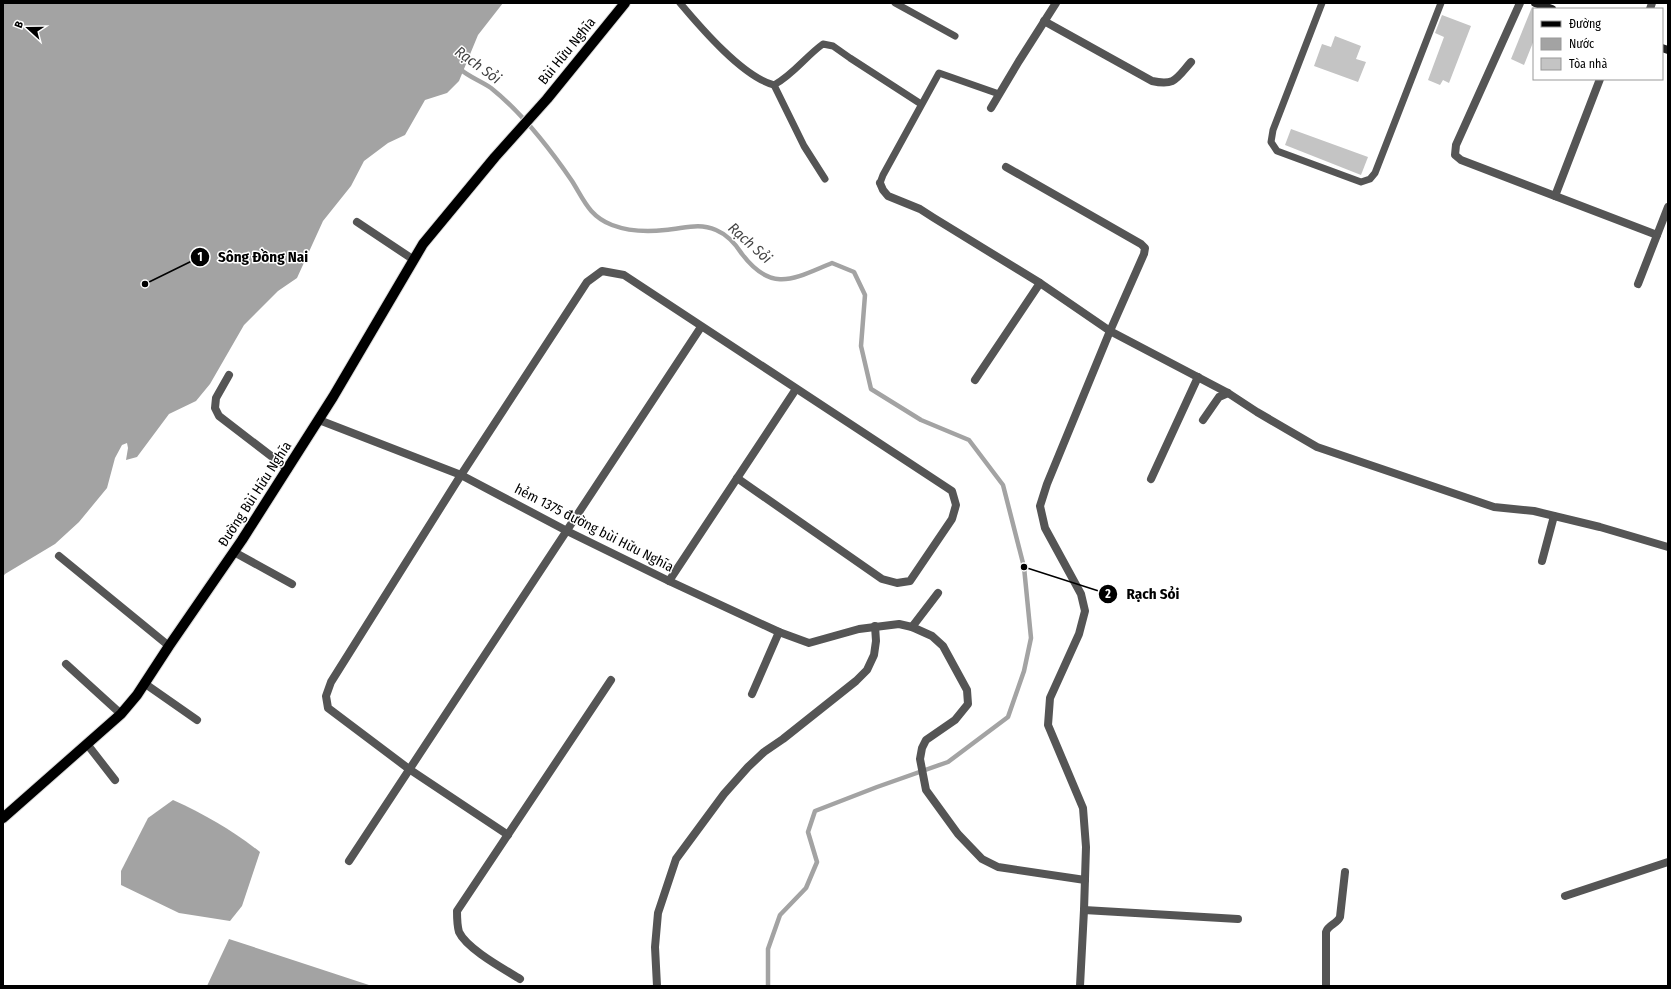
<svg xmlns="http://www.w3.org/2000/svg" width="1671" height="989" viewBox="0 0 1671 989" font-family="'Fira Sans Condensed',sans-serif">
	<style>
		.water { fill: #a3a3a3 }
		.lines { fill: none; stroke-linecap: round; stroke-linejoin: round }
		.stream { stroke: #a3a3a3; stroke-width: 4.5 }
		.building { fill: #c4c4c4 }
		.primary-casing { stroke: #dbdbdb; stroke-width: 12 }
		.lane { stroke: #555; stroke-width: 7 }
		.street { stroke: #555; stroke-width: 8 }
		.secondary { stroke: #222; stroke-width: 8 }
		.primary { stroke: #000; stroke-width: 10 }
		.labels { text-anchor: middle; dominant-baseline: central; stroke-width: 3; stroke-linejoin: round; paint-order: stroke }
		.street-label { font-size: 14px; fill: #000; stroke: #fff }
		.water-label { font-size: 15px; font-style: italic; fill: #444; stroke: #fff }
		.leader { fill: none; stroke: #000; stroke-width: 1.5 }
		.callout-dot { fill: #000; stroke: #fff; stroke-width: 1.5 }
		.mark-label { font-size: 12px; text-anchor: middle; font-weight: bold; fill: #fff }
		.callout-label { font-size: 15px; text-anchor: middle; font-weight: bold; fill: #000; stroke: #fff; stroke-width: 3; stroke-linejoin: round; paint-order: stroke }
	</style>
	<rect width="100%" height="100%" fill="#fff"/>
	<g class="water">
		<polygon points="3,3 503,3 478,35 459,81 447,93 425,100 405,135 388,143 364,161 351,186 323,221 297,278 278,291 244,325 210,384 196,401 169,414 137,457 126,460 128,448 127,443 122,445 115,458 107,488 79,522 55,544 5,574 3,577"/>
		<path d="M173,800c33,15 59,30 87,52l-18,54 -12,15 -51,-8 -58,-28v-14l27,-53z"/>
		<polygon points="229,939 372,986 207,986"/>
	</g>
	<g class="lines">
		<path class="stream" d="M460,69c9,8 21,12 31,19 30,24 59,61 81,93 12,19 17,35 40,44 16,6 36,7 53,5 18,-1 33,-8 51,0 12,5 19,13 26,24 30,40 53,24 90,9l22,9 11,23 -4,51 10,43 50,31 48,20 34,45 21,82 7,71 -7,33 -16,46 -60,45 -71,25 -62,24 -7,21 9,30 -11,26 -26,27 -12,34v37"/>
	</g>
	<g class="building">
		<polygon points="1532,7 1534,8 1534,40 1524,65 1511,59"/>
		<polygon points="1442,15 1471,26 1449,83 1443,80 1440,85 1428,80 1444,37 1435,33"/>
		<polygon points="1335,36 1361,46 1356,59 1366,62 1358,82 1314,66 1322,44 1331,47"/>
		<polygon points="1291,129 1368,157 1361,175 1285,145"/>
	</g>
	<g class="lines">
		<g class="primary-casing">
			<polyline id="primary" points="3,818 121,714 137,695 169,646 242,540 333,397 423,244 495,157 547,99 625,3"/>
		</g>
		<g class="lane">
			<path d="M680,3c21,25 63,74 94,82 19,-10 32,-29 49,-41l10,2 17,12 71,46"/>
			<polyline points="895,3 955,36"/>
			<polyline points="1322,3 1273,130 1271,142 1277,151 1361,182 1370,179 1375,173 1441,3"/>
			<polyline points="774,85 804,146 825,179"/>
			<polyline points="880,183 883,175 939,73 999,94"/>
		</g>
		<g class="street">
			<polyline points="1520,3 1456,145 1455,155 1461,160 1657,235"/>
			<polyline points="1650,9 1652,3"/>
			<path d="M1044,21l108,60c23,5 24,-2 39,-19"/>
			<polyline points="991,108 1019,61 1056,3"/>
			<polyline points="1006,167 1141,244 1145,248 1144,254 1110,331 1047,484 1040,506 1045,528 1081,594 1085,611 1079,634 1050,698 1048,725 1083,808 1086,847 1084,910 1080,986"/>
			<polyline points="880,183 883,190 888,196 920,209 934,218 1040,283 1110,331 1228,393 1257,412 1317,447 1494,507 1534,511 1600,527 1668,547"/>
			<polyline points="1555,196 1600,79"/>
			<polyline points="357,222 414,260"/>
			<polyline points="1638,284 1668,207"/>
			<polyline points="229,375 216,398 215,408 219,416 288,469"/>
			<polyline points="975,380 1040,283"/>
			<polyline points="319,420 461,475 567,531 669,581 779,632 809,643 859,629 899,624 912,627 932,636 943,646 967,690 968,704 955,720 926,740 922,748 920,759 926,790 958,834 982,859 998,867 1085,880"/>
			<polyline points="1203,420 1219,397 1228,393"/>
			<polyline points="1151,479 1198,377"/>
			<polyline points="234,552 292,584"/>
			<polyline points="59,556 169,646"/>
			<polyline points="1542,561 1554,516"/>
			<polyline points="669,581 796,389"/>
			<polyline points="912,627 938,593"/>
			<polyline points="66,664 121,714"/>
			<polyline points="144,683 197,720"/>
			<polyline points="752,694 779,632"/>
			<polyline points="87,744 115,780"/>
			<polyline points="508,835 409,769 328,708 326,696 331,682 461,475 587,282 602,271 624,275 952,491 956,505 952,519 910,581 897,583 882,579 737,478"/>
			<polyline points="349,861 701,327"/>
			<polyline points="1565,896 1668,862"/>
			<polyline points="1084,910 1238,919"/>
			<path d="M520,979c-16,-10 -53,-30 -61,-47 -2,-7 -2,-13 -2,-21l154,-231"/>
			<polyline points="657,986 655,947 658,913 676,859 724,794 748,767 764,752 783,739 856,681 867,670 874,655 876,641 875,626"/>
			<path d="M1326,986v-54c2,-7 11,-8 14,-15l5,-45"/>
		</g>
		<g class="secondary">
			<polyline points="1535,3 1552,9"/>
			<polyline points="1662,48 1668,50"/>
		</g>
		<use href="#primary" class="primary"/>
	</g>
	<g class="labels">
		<g class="street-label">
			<text transform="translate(567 51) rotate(-51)">Bùi Hữu Nghĩa</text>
			<text transform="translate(255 494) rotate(-57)">Đường Bùi Hữu Nghĩa</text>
			<text transform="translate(594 528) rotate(27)">hẻm 1375 đường bùi Hữu Nghĩa</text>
		</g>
		<g class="water-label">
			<text transform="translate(478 65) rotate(36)">Rạch Sỏi</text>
			<text transform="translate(750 243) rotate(42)">Rạch Sỏi</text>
		</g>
	</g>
	<path class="leader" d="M145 284L200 257M1024 567L1108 594"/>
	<g class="callout-dot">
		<circle cx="145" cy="284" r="4"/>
		<circle cx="1024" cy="567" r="4"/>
		<circle cx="200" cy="257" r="10"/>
		<circle cx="1108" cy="594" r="10"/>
	</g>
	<g class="mark-label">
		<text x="200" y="261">1</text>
		<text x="1108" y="598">2</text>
	</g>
	<g class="callout-label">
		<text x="263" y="262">Sông Đồng Nai</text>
		<text x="1153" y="599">Rạch Sỏi</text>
	</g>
	<rect width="1671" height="989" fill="none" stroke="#000000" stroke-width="8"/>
	<rect x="1533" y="8" width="130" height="72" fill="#ffffff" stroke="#999999"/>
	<rect x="1541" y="21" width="20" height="6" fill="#000000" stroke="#999999"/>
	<text x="1569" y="28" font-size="12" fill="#000000">Đường</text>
	<rect x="1541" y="38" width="20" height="12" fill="#a3a3a3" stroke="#999999"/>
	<text x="1569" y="48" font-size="12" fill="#000000">Nước</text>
	<rect x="1541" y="58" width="20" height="12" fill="#c4c4c4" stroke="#999999"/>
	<text x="1569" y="68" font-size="12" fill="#000000">Tòa nhà</text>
	<g transform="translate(28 28) rotate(291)" stroke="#ffffff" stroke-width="3" paint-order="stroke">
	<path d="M0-3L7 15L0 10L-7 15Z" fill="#000000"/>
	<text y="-6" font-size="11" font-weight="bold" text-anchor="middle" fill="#000000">B</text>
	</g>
</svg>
